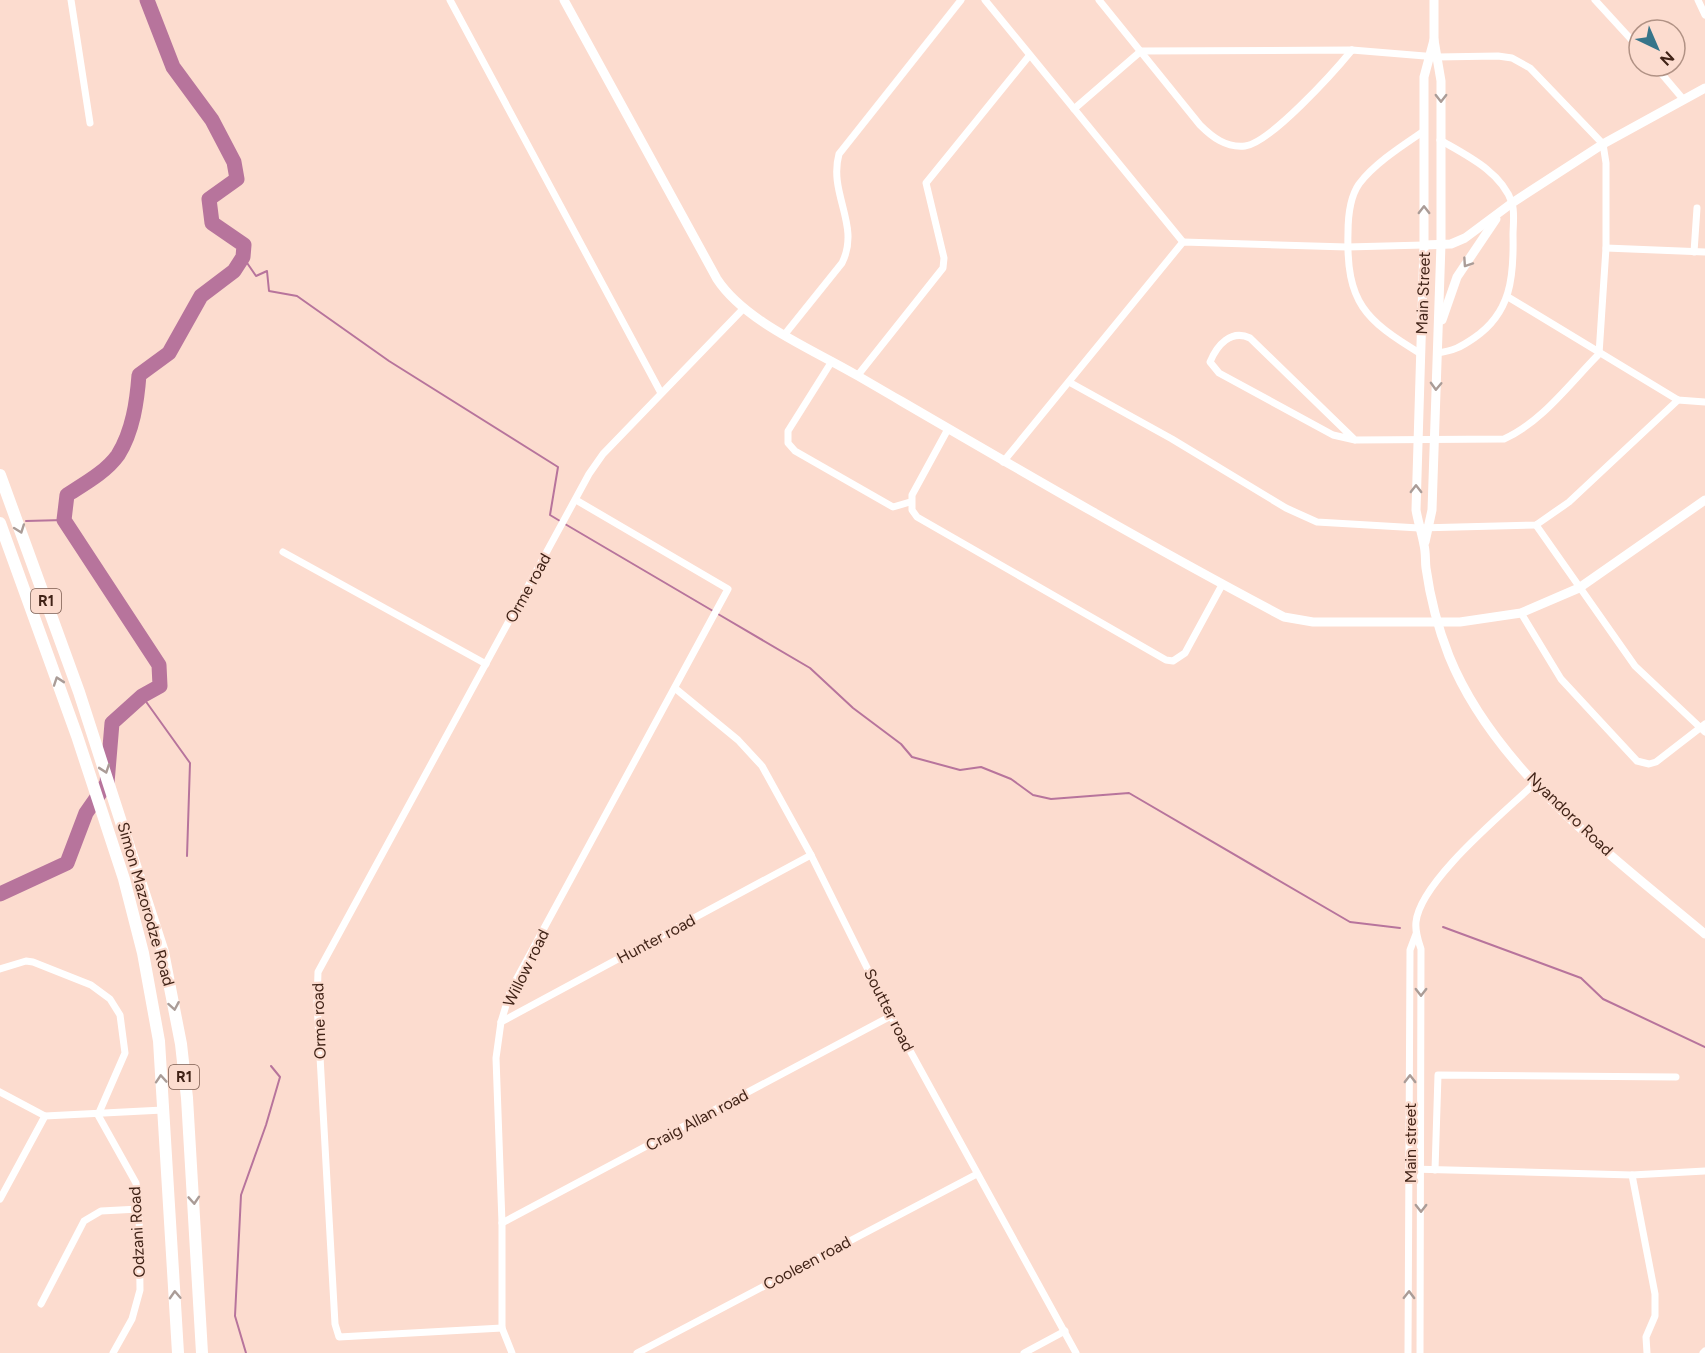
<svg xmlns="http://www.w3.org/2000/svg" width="1705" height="1353" viewBox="0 0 1705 1353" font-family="Figtree,sans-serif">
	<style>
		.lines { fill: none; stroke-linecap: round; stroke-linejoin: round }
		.stream { stroke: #b7749c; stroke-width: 2 }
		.river { stroke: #b7749c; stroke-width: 15 }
		.street { stroke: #fff; stroke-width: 7 }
		.secondary { stroke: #fff; stroke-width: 9 }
		.highway { stroke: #fff; stroke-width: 12 }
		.oneway { stroke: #aa9c97 }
		.labels { text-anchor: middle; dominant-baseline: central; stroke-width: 4.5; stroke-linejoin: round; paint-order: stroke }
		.shield { fill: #fcdccf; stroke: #795a4e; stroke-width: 1.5 }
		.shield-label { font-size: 15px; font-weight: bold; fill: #412317 }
		.street-label { font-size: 16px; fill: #412317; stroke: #fcdccf }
	</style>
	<rect width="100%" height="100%" fill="#fcdccf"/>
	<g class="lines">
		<g class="stream">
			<polyline points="243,257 256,276 267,271 269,291 297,296 389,361 558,467 550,515 560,521"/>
			<polyline points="26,521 64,520"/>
			<polyline points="565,524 713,611"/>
			<polyline points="718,614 810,668 853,708 901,744 912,757 960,770 981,767 1011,779 1033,795 1051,799 1129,793 1350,922 1400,928"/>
			<polyline points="142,696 190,763 187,856"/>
			<polyline points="1443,927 1581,978 1603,999 1705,1047"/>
			<polyline points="246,1353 235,1316 241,1195 266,1125 280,1077 271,1066"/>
		</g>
		<path class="river" d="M0,894l67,-31 19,-50 21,-30 5,-60 30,-27 18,-10 -1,-21 -95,-145 3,-25c17,-11 39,-23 51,-40 15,-24 19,-54 21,-80l30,-22 32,-57 33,-25 9,-14 1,-12 -32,-22 -3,-24 28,-20 -3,-17 -22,-42 -39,-53 -26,-67"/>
		<g class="street">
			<polyline points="71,0 90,123"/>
			<polyline points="450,0 661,393"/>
			<polyline points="985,0 1183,242"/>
			<path d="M1099,0l101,125c12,12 26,23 45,21 25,-3 89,-74 107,-96"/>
			<polyline points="1595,0 1639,48"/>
			<polyline points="1698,0 1705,15"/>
			<polyline points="1655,66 1683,99"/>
			<path d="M1074,109l67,-58 211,-1 85,7 61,-1 14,2 18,10 73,76 3,19v85l-7,106c-29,29 -57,68 -95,85l-149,1 -22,-5 -114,-62 -9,-11c7,-17 21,-33 40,-24l105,102"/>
			<polyline points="1606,248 1705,252"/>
			<polyline points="1694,252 1697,208"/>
			<polyline points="1508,297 1678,400 1705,402"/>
			<path d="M785,334l57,-71c19,-38 -14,-69 -3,-109l122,-154"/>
			<path d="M1437,353c16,-2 24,-6 37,-15 37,-25 40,-61 39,-103 0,-9 2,-23 -1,-32 -10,-31 -46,-48 -72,-63"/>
			<path d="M1421,354c-56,-34 -75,-51 -73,-121 0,-15 2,-36 11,-49 16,-21 43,-38 65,-53"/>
			<polyline points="832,361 788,431 788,443 795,451 893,507 910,502"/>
			<polyline points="858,375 943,268 944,258 926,183 1029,56"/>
			<polyline points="1069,382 1172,439 1286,508 1317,522 1419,528 1536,525 1569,502 1678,400"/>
			<polyline points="948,429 912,495 912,510 917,517 1166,660 1173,661 1185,653 1222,585"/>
			<polyline points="1003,462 1183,242 1347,247 1424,245"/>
			<polyline points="1536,525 1635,666 1705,732"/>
			<polyline points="283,552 486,664"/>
			<polyline points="1521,613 1561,679 1637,761 1649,764 1656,762 1705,724"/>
			<polyline points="676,689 738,740 762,766 811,855 891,1016 1076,1353"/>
			<polyline points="0,969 26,961 33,962 91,985 110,999 120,1015 125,1053 98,1115 136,1183 139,1209 140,1290 132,1319 113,1353"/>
			<polyline points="501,1022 811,855"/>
			<polyline points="0,1092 45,1116 163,1110"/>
			<polyline points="1411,1169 1632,1175 1705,1171"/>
			<polyline points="1435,1170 1438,1075 1676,1077"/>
			<polyline points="1632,1175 1655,1294 1655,1316 1646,1337 1647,1353"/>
			<polyline points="0,1199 45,1116"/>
			<polyline points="502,1223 891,1016"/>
			<polyline points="41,1304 84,1221 101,1211 139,1209"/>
			<polyline points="502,1328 339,1337 335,1324 317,1003 318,972 589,474 603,454 744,308"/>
			<polyline points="512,1353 502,1328 502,1223 496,1058 501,1022 511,989 728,589 576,500"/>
			<polyline points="637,1353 977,1174"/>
			<polyline points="1024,1353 1065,1331"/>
			<polyline points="1408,1353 1410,950 1416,934"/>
			<path d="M1420,1353l1,-404c-3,-9 -6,-17 -5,-27 4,-41 89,-110 119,-139"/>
			<polyline points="1703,1353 1705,1351"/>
		</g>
		<g class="secondary">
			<path d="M564,0l153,279c28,43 97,71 141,97 141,82 282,165 426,241l29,5h147l61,-9 58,-25 126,-88"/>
			<path d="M1434,40l-10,37v168l-8,265c2,12 6,23 8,35 2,8 1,15 2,23 4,29 12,60 23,88 46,114 164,201 256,278"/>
			<polyline points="1424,245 1451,244 1465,238 1512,203 1603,144 1705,88"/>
			<polyline points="1442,320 1457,277 1496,219"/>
			<polyline points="1425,542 1432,510 1441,244 1441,81 1434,40 1434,0"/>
		</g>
		<g class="highway">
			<polyline points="0,475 79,692 163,952 181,1044 187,1098 202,1353"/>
			<polyline points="0,523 77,736 124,879 143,953 159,1041 178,1353"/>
		</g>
	</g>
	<defs><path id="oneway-chevron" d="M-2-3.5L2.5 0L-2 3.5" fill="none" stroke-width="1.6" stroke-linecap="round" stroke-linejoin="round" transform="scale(1.5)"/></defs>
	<g class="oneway">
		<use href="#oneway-chevron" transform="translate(1441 98) rotate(90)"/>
		<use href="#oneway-chevron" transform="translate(1424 210) rotate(-90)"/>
		<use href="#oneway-chevron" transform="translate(1467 263) rotate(124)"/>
		<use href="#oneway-chevron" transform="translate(1436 386) rotate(92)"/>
		<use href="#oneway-chevron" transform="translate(1416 489) rotate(-90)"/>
		<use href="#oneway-chevron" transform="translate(20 529) rotate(70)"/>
		<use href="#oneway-chevron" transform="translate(58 681) rotate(-109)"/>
		<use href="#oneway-chevron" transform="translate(105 769) rotate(71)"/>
		<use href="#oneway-chevron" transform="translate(1421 992) rotate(90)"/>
		<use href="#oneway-chevron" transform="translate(174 1006) rotate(80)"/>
		<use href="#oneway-chevron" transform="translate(161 1079) rotate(-94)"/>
		<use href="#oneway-chevron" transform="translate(1410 1079) rotate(-90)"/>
		<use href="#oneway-chevron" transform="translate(194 1200) rotate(86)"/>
		<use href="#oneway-chevron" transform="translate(1421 1208) rotate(90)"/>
		<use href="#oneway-chevron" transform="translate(175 1295) rotate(-93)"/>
		<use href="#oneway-chevron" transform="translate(1409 1295) rotate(-89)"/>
	</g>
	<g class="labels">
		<g class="shield">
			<rect x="31" y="589" width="30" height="24" rx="4.5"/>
			<rect x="169" y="1065" width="30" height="24" rx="4.5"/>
		</g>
		<g class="shield-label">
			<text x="46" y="601">R1</text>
			<text x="184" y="1077">R1</text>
		</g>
		<g class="street-label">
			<text transform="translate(1423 293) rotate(-88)">Main Street</text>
			<text transform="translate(528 588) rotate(-61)">Orme road</text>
			<text transform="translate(1570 814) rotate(44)">Nyandoro Road</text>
			<text transform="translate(146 904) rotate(74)">Simon Mazorodze Road</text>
			<text transform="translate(656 939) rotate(-28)">Hunter road</text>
			<text transform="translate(526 968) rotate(-64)">Willow road</text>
			<text transform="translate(889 1010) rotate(63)">Soutter road</text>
			<text transform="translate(319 1021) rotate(-92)">Orme road</text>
			<text transform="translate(697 1120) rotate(-28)">Craig Allan road</text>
			<text transform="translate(1410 1143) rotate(-90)">Main street</text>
			<text transform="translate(137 1232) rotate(-93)">Odzani Road</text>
			<text transform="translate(807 1263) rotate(-28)">Cooleen road</text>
		</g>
	</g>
	<g transform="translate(1657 48) rotate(136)"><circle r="28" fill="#fcdccf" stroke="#b19285" stroke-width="1.5"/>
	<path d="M0-4.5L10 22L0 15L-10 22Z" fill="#37758a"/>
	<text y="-9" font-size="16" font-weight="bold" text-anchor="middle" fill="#412317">N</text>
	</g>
</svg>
